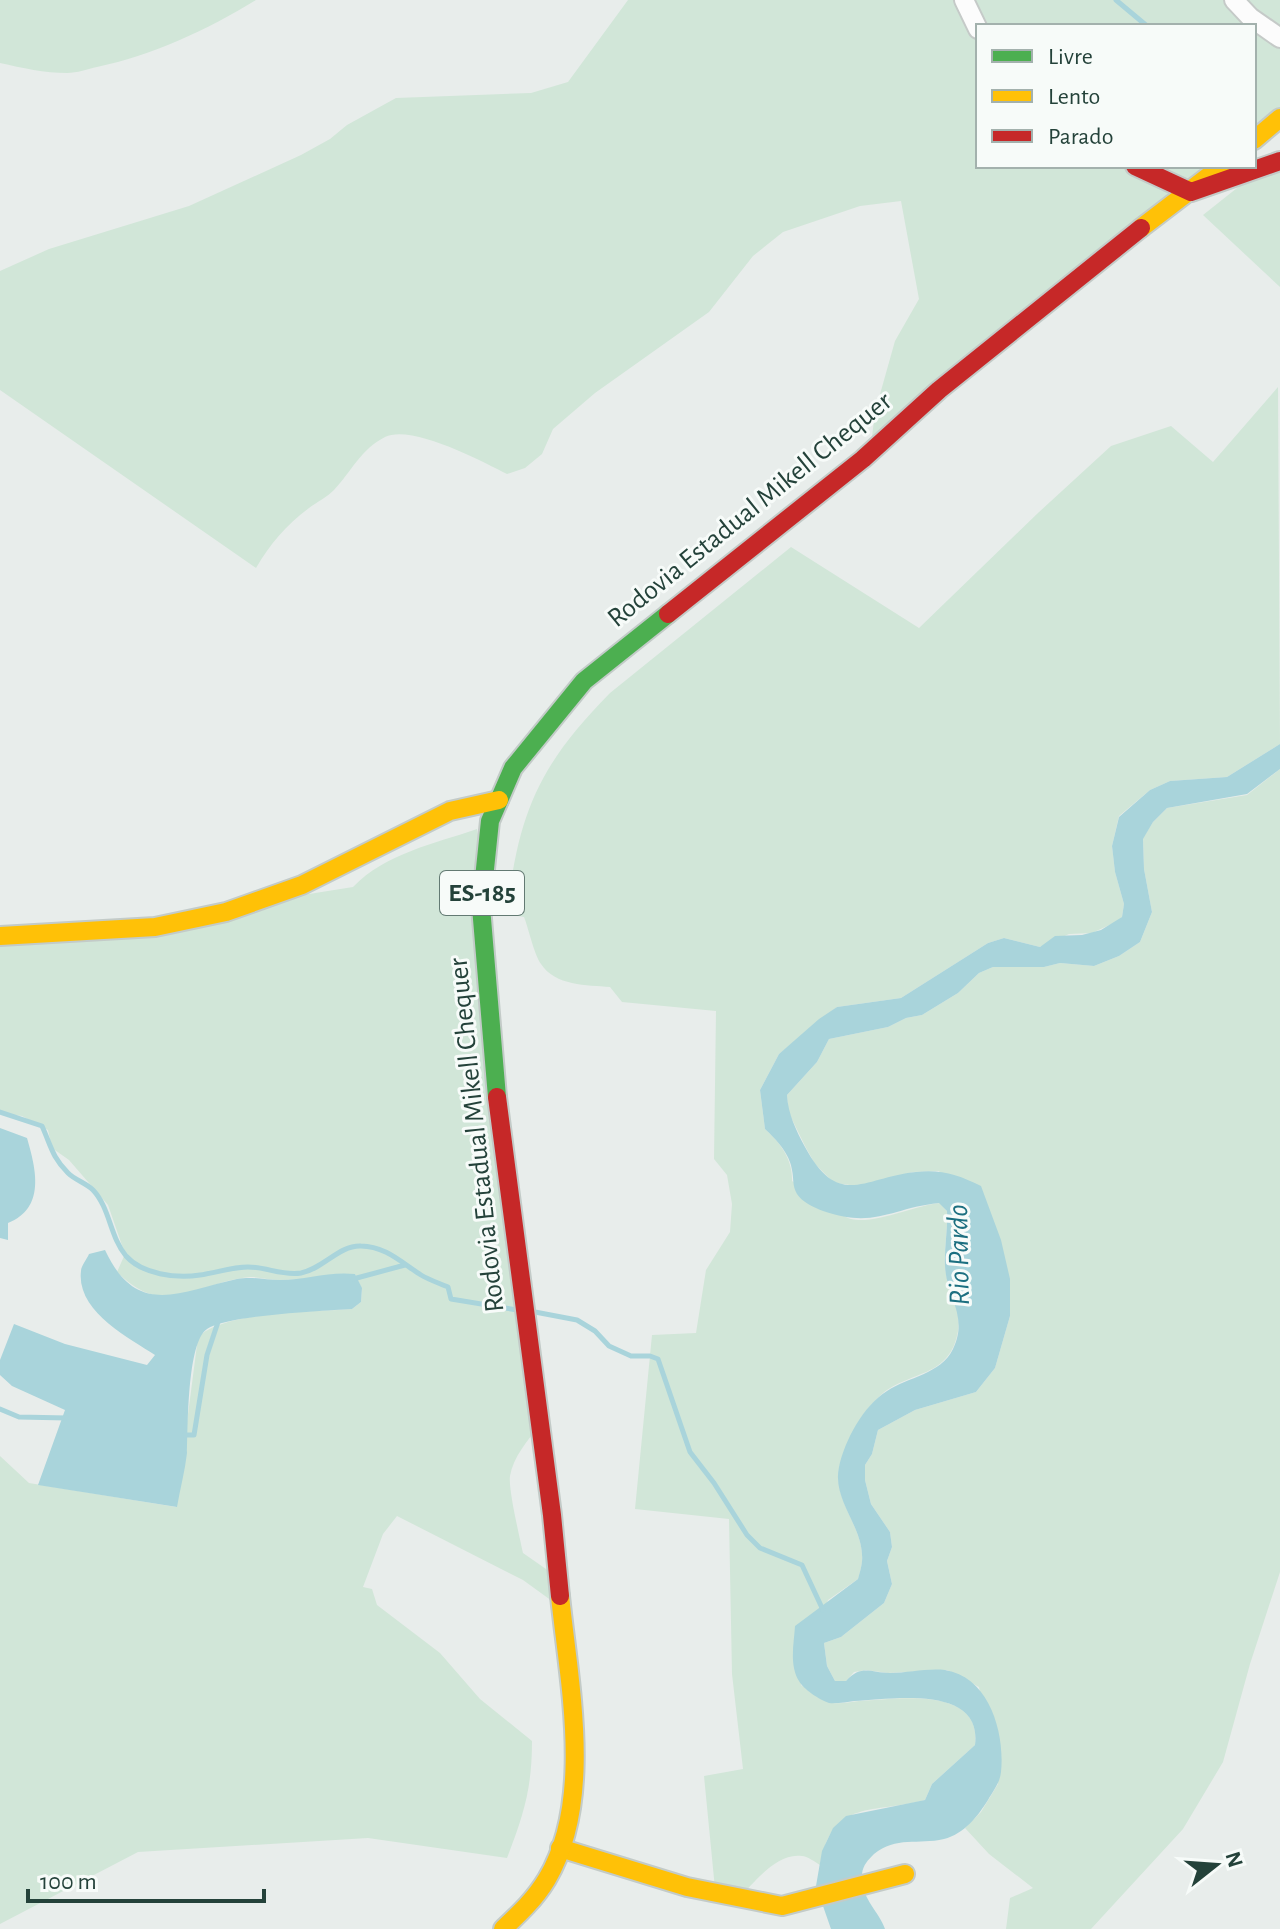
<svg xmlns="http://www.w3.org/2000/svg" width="1280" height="1929" viewBox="0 0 1280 1929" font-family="'Alegreya Sans',sans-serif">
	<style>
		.green { fill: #d1e6d8 }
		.water { fill: #a9d4db }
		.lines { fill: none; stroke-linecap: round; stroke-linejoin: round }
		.stream { stroke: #a9d4db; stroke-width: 5 }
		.street-casing { stroke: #c5cac8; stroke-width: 22 }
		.fast-casing { stroke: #c3cbc8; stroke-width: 22 }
		.slow-casing { stroke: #c3cbc8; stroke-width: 22 }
		.jam-casing { stroke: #c3cbc8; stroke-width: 22 }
		.street { stroke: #fcfcfc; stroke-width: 18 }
		.fast { stroke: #4caf50; stroke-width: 18 }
		.slow { stroke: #ffc107; stroke-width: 18 }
		.jam { stroke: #c62828; stroke-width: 18 }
		.labels { text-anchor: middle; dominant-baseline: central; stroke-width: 6; stroke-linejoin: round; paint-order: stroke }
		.shield { fill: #f7fbf9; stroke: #637a73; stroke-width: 2 }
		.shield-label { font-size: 26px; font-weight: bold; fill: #24423a }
		.street-label { font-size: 28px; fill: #24423a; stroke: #f7fbf9 }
		.water-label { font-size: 30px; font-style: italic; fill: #1c6f80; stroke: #f7fbf9 }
	</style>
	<rect width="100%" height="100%" fill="#e8edeb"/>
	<g class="green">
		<path d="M0,0h256c-49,30 -103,55 -159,67 -9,2 -20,6 -30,6 -22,0 -45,-5 -67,-10z"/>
		<path d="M628,0h652v121l-26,20v-115h-276v140h245l-352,279 4,-33 20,-71 24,-42 -18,-98 -41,5 -77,26 -30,24 -44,56 -114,81 -42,36 -11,25 -17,14 -18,6c-26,-13 -95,-50 -122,-37 -24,12 -34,35 -51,53 -7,7 -17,12 -25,18 -23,17 -39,36 -53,60l-256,-178v-119l49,-22 140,-43 112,-51 29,-16 17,-14 49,-27 135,-5 37,-11z"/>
		<polygon points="1280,154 1280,287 1203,215"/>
		<path d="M1278,387l2,357 -53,33 -57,4 -20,9 -31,26 -7,30 3,26 9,32 -2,13 -6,5 -24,11 -23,1 -29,13 -36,-9 -16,5 -87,55 -64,9 -58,47 -19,36 5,39c15,13 28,31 27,52 12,8 48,35 59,38 22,6 65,-14 89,-16l7,8c1,18 -3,37 -2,55 1,22 17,41 13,65 -8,47 -47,39 -76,63 -21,18 -32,41 -41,67 -12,34 20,62 21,94 1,8 -2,17 -4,24l-30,21 -27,85c8,6 17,13 27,17 8,3 21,0 31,-1 36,-2 124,-16 116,44l-43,39 -7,16c-51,14 -93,-2 -105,65 -5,-3 -13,-9 -18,-9 -25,-4 -47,26 -63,42l-23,1 -12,-123 39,-7 -11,-95 -3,-155 -94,-10 17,-174 44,-2 10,-63 24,-38 2,-28 -5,-29 -13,-16 2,-148 -94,-9 -12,-15c-23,-2 -55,-1 -69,-23 -7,-10 -12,-34 -17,-47l-17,-3c11,-101 32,-149 103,-221l181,-146 128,81 119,-115 73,-67 60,-20 42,36z"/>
		<polygon points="1280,769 1280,1572 1250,1664 1223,1762 1183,1829 1091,1929 1006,1929 1010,1898 1033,1888 989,1854 965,1828 981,1812 998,1784 979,1687 947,1670 888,1673 866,1670 854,1672 846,1681 835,1681 827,1666 824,1643 841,1637 884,1603 892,1584 887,1561 892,1547 890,1532 871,1504 865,1480 865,1465 872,1454 878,1430 915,1410 976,1392 995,1368 1010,1316 939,1171 913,1172 858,1186 834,1183 815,1164 805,1146 788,1111 787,1095 817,1062 829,1039 888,1027 906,1018 922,1015 958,993 979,973 993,967 1044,967 1060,963 1094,966 1119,956 1140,942 1152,912 1144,869 1143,838 1153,822 1167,808 1247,795"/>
		<path d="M477,829l8,46 54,551c-11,14 -26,31 -29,50 -2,12 10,63 13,77l33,23 -4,25 -29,-21 -126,-64 -14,18 -20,53 9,2 5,16 63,48 40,46 52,42c0,47 -8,73 -25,117l-139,-20 -230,14 -138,72v-468l29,27 147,24 22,-170c27,-26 115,-25 154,-28l9,-7 1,-13 -7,-15c-25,2 -50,6 -75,6 -10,0 -20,-3 -30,-3 -54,5 -84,44 -133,-5l8,-18 -17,-49 -39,-45 -17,-12 -4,-18 -26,-14 -22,-3v-170l353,-56c33,-34 81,-43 124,-58z"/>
	</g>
	<g class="water">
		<path d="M1280,744v25l-33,25 -80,14 -14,14 -10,17 1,30 8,43 -12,30 -21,14 -25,10 -34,-3 -16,4h-51l-14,6 -21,20 -36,22 -16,3 -18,9 -59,12 -12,23 -30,33c1,19 9,35 18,52 34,63 59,30 111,25 25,-3 43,3 65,14l20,54 9,39v37l-15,52 -19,24 -61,18 -37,20 -6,24 -7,11v15l6,24 19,28 2,15 -5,14 5,23 -8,19 -43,34 -17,6 3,23 8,15h11c16,-17 24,-8 44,-8 18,0 37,-5 55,-3 45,7 60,64 56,102 -1,11 -8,19 -13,28 -10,16 -24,34 -44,39 -26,6 -48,-3 -70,15 -6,6 -11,11 -12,20 -2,24 17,37 23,55h-54l-15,-43 6,-35 11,-23 13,-12 79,-16 7,-16 43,-39c8,-61 -84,-46 -121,-44 -7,1 -18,3 -25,2 -9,-3 -26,-14 -30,-22 -10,-16 -5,-38 -4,-55l63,-47c2,-7 5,-17 4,-24 -1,-31 -30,-56 -23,-88 6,-27 24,-61 48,-76 21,-14 54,-17 66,-42 16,-33 -7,-53 -8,-83 -1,-17 3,-37 2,-55l-8,-8c-48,5 -64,26 -116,8 -10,-4 -21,-9 -26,-17 -5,-9 -3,-15 -5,-24 -2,-16 -16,-31 -27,-41l-5,-39 19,-36 40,-35 18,-12 64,-9 87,-55 16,-5 36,9 15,-11 27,-1 19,-5 21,-13 2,-13 -9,-32 -3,-26 7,-29 31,-27 20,-9 57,-4z"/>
		<path d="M0,1128l27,10c9,31 19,70 -19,85v17l-8,-2z"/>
		<path d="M105,1250c32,69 75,41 132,29 15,-3 28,1 43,1 26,0 49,-9 75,-6l7,14 -1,14 -9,7c-29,2 -125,6 -145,20 -20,13 -19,99 -20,124 -2,18 -7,36 -10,54l-139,-22 27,-75 -53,-24 -12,-11v-15l14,-36 51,20 82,21 8,-10c-26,-17 -79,-44 -74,-84 0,-5 6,-12 8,-17z"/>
	</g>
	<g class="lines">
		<g class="stream">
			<polyline points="1116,0 1147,26"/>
			<path d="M0,1112l42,14c9,20 10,31 26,47 7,7 18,10 25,17 17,18 17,47 33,66 16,18 50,23 74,19 16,-2 31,-8 48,-8 19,0 34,9 53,6 22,-4 38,-28 60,-27 24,0 41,17 60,29 8,5 18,8 27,12l3,12 66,11"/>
			<polyline points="353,1279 405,1265"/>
			<polyline points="535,1312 577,1320 595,1331 609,1346 631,1356 650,1356 658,1359 690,1452 714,1483 747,1535 760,1548 802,1565 823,1610"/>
			<polyline points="0,1409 19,1417 67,1418"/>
			<polyline points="184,1435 194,1435 207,1355 219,1319"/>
		</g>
		<g class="street-casing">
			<g id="street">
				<polyline points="964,0 978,29"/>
				<polyline points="1234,0 1250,17 1280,38"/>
			</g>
		</g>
		<g class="fast-casing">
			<polyline id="fast" points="497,1097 481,907 490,821 513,768 584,681 668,614"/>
		</g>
		<g class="slow-casing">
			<g id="slow">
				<polyline points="1254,140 1280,118"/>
				<polyline points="1141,228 1222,166"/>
				<polyline points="0,936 155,927 226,912 302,885 450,811 499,800"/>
				<polyline points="560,1848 687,1887 782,1906 905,1874"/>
				<path d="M503,1929c17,-16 32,-30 44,-50 47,-79 22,-196 13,-283"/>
			</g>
		</g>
		<g class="jam-casing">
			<g id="jam">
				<polyline points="1135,166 1191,192 1280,161"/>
				<polyline points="668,614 863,459 939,390 1141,228"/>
				<polyline points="497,1097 552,1515 560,1596"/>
			</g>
		</g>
		<use href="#street" class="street"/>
		<use href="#fast" class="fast"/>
		<use href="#slow" class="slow"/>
		<use href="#jam" class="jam"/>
	</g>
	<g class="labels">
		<rect class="shield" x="440" y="871" width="84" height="44" rx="6"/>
		<g class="shield-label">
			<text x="482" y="893">ES-185</text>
		</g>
		<g class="street-label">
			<text transform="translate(750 510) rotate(-39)">Rodovia Estadual Mikell Chequer</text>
			<text transform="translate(477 1135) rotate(-96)">Rodovia Estadual Mikell Chequer</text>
		</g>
		<g class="water-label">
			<text transform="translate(959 1255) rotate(-91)">Rio Pardo</text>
		</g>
	</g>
	<rect x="976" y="24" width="280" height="144" fill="#f7fbf9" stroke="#a3b1ad" stroke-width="2"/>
	<rect x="992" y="50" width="40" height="12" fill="#4caf50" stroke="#a3b1ad" stroke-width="2"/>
	<text x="1048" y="64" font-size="24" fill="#24423a">Livre</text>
	<rect x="992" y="90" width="40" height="12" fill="#ffc107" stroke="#a3b1ad" stroke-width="2"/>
	<text x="1048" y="104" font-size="24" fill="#24423a">Lento</text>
	<rect x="992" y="130" width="40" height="12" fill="#c62828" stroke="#a3b1ad" stroke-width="2"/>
	<text x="1048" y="144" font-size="24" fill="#24423a">Parado</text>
	<g transform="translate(1216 1865) rotate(73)" stroke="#f7fbf9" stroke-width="6" paint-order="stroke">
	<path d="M0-6L14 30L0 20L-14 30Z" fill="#24423a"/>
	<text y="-12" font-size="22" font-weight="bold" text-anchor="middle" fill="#24423a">N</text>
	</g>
	<path d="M28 1889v12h236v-12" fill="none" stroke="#24423a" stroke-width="4"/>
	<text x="40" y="1889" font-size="24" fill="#24423a" stroke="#f7fbf9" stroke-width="6" paint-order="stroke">100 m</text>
</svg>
